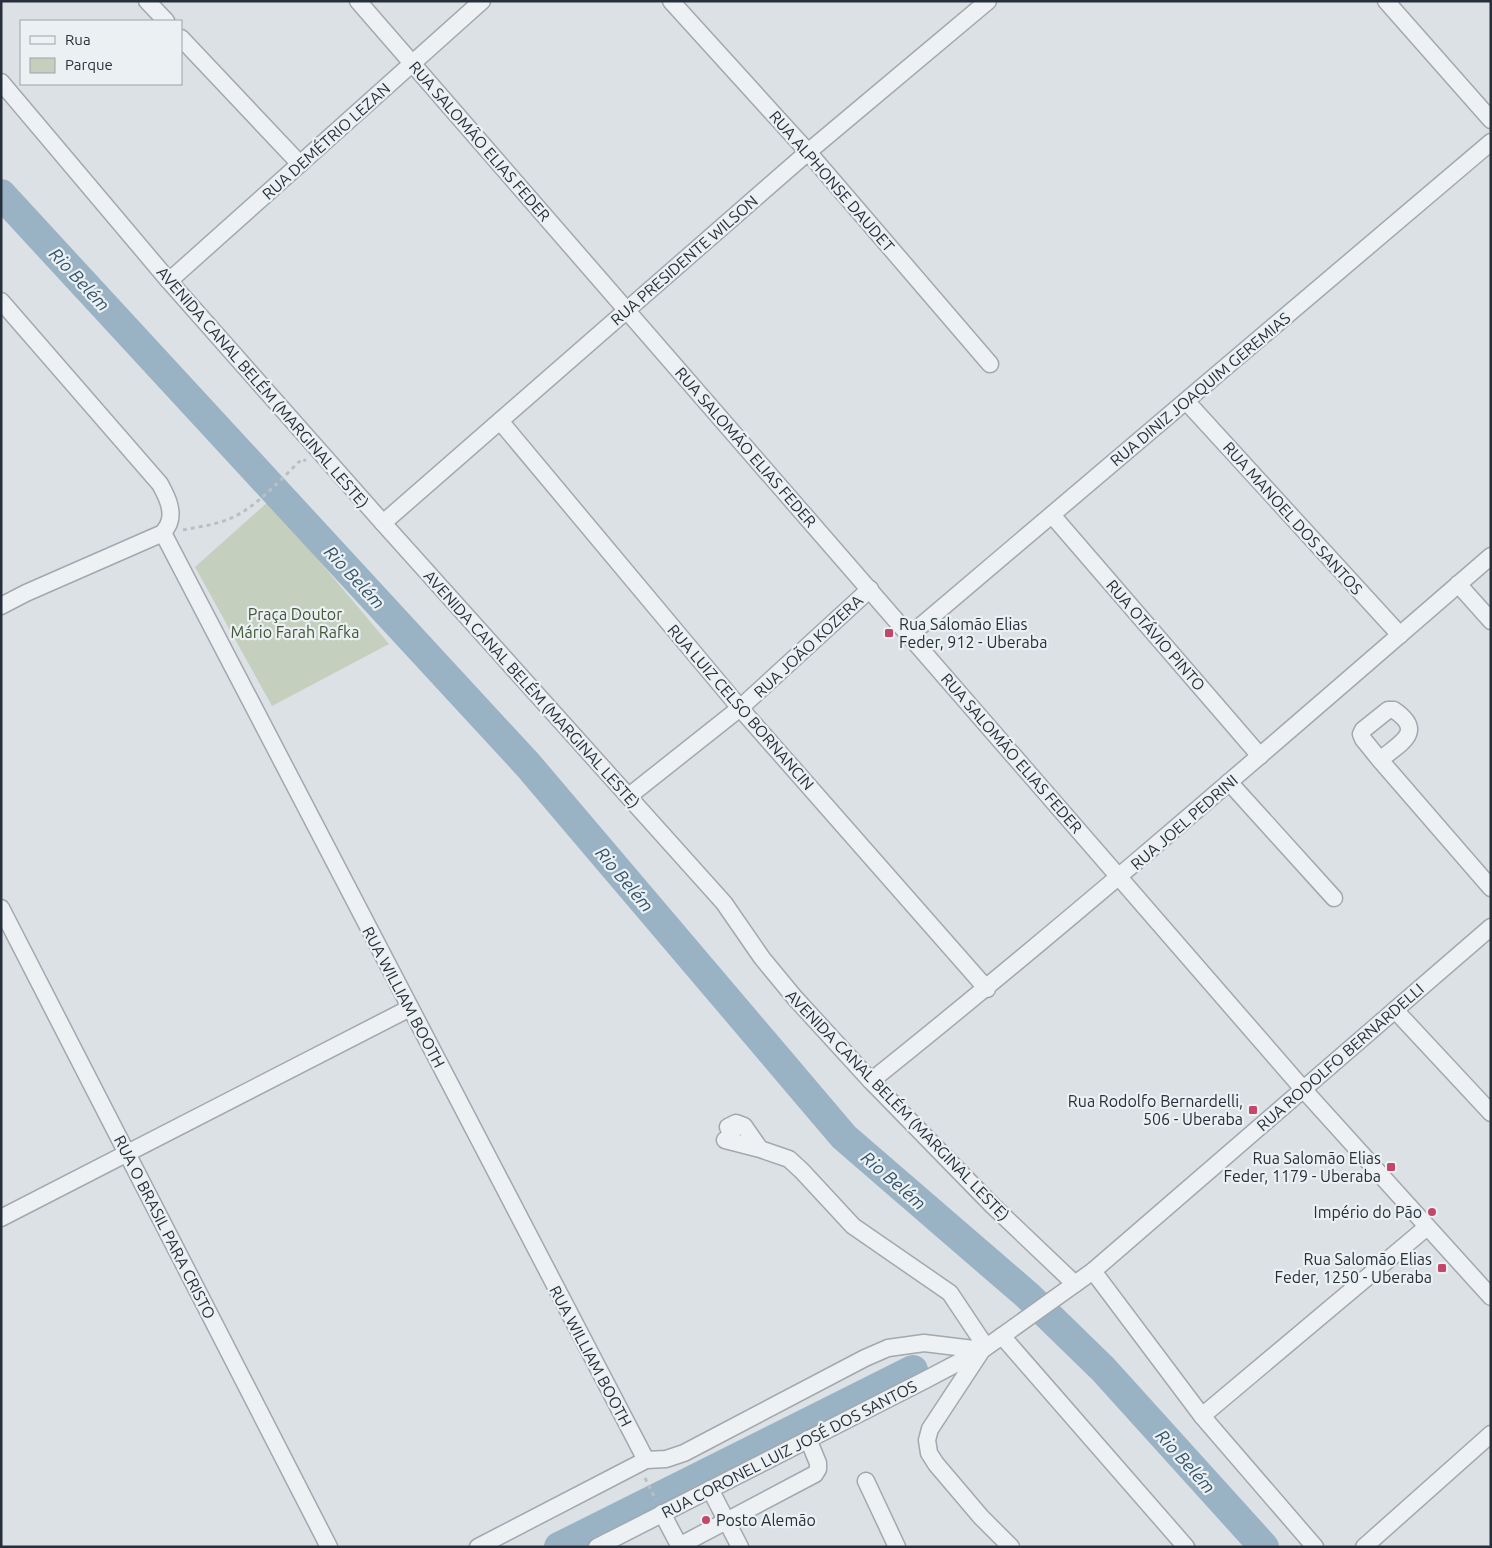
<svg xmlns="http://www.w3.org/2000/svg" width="1492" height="1548" viewBox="0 0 1492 1548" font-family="Ubuntu,sans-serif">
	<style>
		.green { fill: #c4cfbe }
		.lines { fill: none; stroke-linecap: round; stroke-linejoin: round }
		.river { stroke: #99b3c4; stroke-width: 30 }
		.minor-casing { stroke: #a2a8ae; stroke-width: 19 }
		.path { stroke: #babfc4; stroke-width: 3; stroke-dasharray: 4 4; stroke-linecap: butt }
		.minor { stroke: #eef1f4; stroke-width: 16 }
		.poi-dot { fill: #c4476a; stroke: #ebf0f3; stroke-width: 2 }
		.labels { text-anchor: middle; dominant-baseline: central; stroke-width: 4.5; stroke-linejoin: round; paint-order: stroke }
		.street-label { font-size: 16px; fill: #27303a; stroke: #ebf0f3 }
		.park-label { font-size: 16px; fill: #3f5535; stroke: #ebf0f3 }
		.poi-label { font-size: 16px; fill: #27303a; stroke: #ebf0f3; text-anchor: end }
		.water-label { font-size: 18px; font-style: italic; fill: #34546b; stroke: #ebf0f3 }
	</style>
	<rect width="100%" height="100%" fill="#dce1e5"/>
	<polygon class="green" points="269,501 389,644 272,706 195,567"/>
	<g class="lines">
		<g class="river">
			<polyline points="1,194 528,765 844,1137 1027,1295 1103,1369 1264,1547"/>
			<polyline points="559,1547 913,1370"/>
		</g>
		<g class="minor-casing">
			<g id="minor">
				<polyline points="147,1 166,21"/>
				<polyline points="358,1 1303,1089 1491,1297"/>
				<polyline points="671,1 808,152 990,364"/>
				<polyline points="1386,1 1491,120"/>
				<polyline points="181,38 300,164"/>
				<polyline points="1,82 169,281 383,523 724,903 762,958 795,998 871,1081 992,1205 1075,1284"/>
				<polyline points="169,281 482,1"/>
				<path d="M1,301l159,183c6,11 14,26 9,39 -1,3 -4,7 -6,10"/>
				<polyline points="1186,401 1400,635"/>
				<polyline points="500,421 740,708 987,989"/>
				<polyline points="1052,515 1260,756"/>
				<polyline points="383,523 808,152 988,1"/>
				<polyline points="163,533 646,1460"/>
				<polyline points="1458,584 1491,621"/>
				<polyline points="1,606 26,593 163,533"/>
				<polyline points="910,635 1491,142"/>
				<path d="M1380,760c20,-17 46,-28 14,-50h-6l-25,20 -2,4 2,5 17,21 111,128"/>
				<polyline points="1229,782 1334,898"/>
				<polyline points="629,796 740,708 870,589"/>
				<polyline points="1,908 329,1547"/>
				<polyline points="1395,1010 1491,1113"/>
				<path d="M871,1081c211,-169 415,-348 620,-525"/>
				<polyline points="760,1149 725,1140 732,1136 728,1127 736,1123 744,1126 760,1149 789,1159 802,1171 853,1226 950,1293 986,1347"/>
				<polyline points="1,1218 410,1008"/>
				<polyline points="1093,1271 1202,1416 1315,1547"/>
				<polyline points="1002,1336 1186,1547"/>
				<polyline points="1202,1416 1427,1227"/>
				<polyline points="866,1481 897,1547"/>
				<polyline points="710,1489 740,1547"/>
				<polyline points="662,1513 680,1547"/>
				<polyline points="679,1546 815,1474 818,1469 818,1463 808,1439"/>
				<polyline points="478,1547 646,1460 666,1459 684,1453 865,1358 888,1348 924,1343 982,1350 930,1429 927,1440 929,1453 936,1464 981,1517 1011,1547"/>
				<polyline points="597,1547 925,1380 982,1350 1002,1336 1093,1271 1491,927"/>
				<polyline points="1364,1547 1491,1434"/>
			</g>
		</g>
		<g class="path">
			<path d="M183,530c15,-3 31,-5 46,-11 27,-11 52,-40 73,-60l4,2"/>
			<polyline points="645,1478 656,1500"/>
		</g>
		<use href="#minor" class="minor"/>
	</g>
	<g class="poi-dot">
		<rect x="884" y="628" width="10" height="10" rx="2.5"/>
		<rect x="1248" y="1105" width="10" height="10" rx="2.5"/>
		<rect x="1386" y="1162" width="10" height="10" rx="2.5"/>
		<circle cx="1432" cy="1212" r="5"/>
		<rect x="1437" y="1263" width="10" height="10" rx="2.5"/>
		<circle cx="706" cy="1520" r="5"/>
	</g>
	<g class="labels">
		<g class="street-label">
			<text transform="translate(326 141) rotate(-42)">RUA DEMÉTRIO LEZAN</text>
			<text transform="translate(480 141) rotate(49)">RUA SALOMÃO ELIAS FEDER</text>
			<text transform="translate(832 181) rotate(49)">RUA ALPHONSE DAUDET</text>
			<text transform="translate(684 260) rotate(-41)">RUA PRESIDENTE WILSON</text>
			<text transform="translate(263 387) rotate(49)">AVENIDA CANAL BELÉM (MARGINAL LESTE)</text>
			<text transform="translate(1200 389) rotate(-40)">RUA DINIZ JOAQUIM GEREMIAS</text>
			<text transform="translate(746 447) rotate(49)">RUA SALOMÃO ELIAS FEDER</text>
			<text transform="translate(1293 518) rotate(48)">RUA MANOEL DOS SANTOS</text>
			<text transform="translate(1156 635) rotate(49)">RUA OTÁVIO PINTO</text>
			<text transform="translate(808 646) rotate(-43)">RUA JOÃO KOZERA</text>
			<text transform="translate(532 689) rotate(48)">AVENIDA CANAL BELÉM (MARGINAL LESTE)</text>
			<text transform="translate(741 707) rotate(49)">RUA LUIZ CELSO BORNANCIN</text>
			<text transform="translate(1012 753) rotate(49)">RUA SALOMÃO ELIAS FEDER</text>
			<text transform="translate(1184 822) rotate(-41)">RUA JOEL PEDRINI</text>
			<text transform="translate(404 997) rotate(62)">RUA WILLIAM BOOTH</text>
			<text transform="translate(1340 1057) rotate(-41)">RUA RODOLFO BERNARDELLI</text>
			<text transform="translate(898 1105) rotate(46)">AVENIDA CANAL BELÉM (MARGINAL LESTE)</text>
			<text transform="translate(165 1227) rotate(63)">RUA O BRASIL PARA CRISTO</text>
			<text transform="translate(591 1356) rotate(62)">RUA WILLIAM BOOTH</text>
			<text transform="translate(789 1449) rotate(-27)">RUA CORONEL LUIZ JOSÉ DOS SANTOS</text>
		</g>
		<g class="park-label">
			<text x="295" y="614">Praça Doutor<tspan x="295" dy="18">Mário Farah Rafka</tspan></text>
		</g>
		<g class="poi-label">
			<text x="899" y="624" text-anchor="start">Rua Salomão Elias<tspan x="899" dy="18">Feder, 912 - Uberaba</tspan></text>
			<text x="1243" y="1101">Rua Rodolfo Bernardelli,<tspan x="1243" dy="18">506 - Uberaba</tspan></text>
			<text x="1381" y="1158">Rua Salomão Elias<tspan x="1381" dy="18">Feder, 1179 - Uberaba</tspan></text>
			<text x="1422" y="1212">Império do Pão</text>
			<text x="1432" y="1259">Rua Salomão Elias<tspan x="1432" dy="18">Feder, 1250 - Uberaba</tspan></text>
			<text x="716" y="1520" text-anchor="start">Posto Alemão</text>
		</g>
		<g class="water-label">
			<text transform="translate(80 279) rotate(47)">Rio Belém</text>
			<text transform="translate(355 577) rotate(47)">Rio Belém</text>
			<text transform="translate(625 879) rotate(50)">Rio Belém</text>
			<text transform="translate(894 1180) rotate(41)">Rio Belém</text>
			<text transform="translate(1186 1461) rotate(48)">Rio Belém</text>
		</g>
	</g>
	<rect width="1492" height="1548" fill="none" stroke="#27303a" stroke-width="5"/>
	<rect x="20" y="20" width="162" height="65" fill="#ebf0f3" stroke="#9da3a9"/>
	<rect x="30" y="36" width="25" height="8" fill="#eef1f4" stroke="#9da3a9"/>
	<text x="65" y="45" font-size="15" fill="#27303a">Rua</text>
	<rect x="30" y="58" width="25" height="15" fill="#c4cfbe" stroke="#9da3a9"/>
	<text x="65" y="70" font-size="15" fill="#27303a">Parque</text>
</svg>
